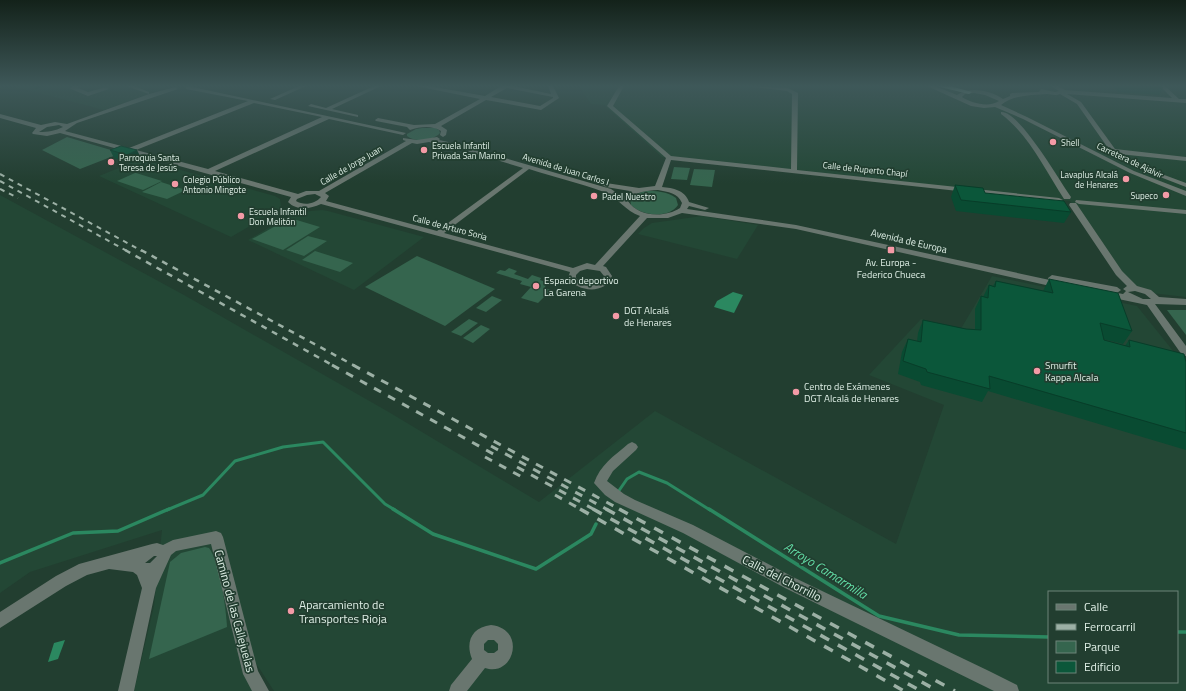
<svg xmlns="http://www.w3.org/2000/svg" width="1186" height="691" viewBox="0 0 1186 691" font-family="'Titillium Web',sans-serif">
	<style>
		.built { fill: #234735; fill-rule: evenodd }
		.green { fill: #35654e }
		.water { fill: #2b8860 }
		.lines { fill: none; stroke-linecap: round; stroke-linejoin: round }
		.stream-far1 { stroke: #2b8860; stroke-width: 3 }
		.stream { stroke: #2b8860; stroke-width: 3.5 }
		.minor { fill: #69766f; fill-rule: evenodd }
		.highway { fill: #abcbb9; fill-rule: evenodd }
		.rail-far3 { stroke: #9cb0a5; stroke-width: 2; stroke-dasharray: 5 5; stroke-linecap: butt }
		.rail-far2 { stroke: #9cb0a5; stroke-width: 2.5; stroke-dasharray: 6 6; stroke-linecap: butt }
		.rail-far1 { stroke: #9cb0a5; stroke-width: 3; stroke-dasharray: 8 8; stroke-linecap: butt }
		.rail { stroke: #9cb0a5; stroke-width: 3.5; stroke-dasharray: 10 10; stroke-linecap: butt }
		.wall { fill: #094b32 }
		.shaded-wall { fill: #083d29 }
		.building { fill: #0b573a; stroke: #083d29 }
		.poi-dot { fill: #f49aa6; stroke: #223e30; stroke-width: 1.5 }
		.labels { text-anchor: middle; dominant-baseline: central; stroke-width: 3.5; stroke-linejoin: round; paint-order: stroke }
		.far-poi-label { font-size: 9px; fill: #deeee5; stroke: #223e30; text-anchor: start }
		.far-street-label { font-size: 9px; fill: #deeee5; stroke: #223e30 }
		.street-label { font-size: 10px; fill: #deeee5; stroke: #223e30 }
		.poi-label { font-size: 10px; fill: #deeee5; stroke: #223e30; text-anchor: start }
		.near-street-label { font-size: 12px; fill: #deeee5; stroke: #223e30 }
		.near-poi-label { font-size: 12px; fill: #deeee5; stroke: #223e30; text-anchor: start }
		.near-water-label { font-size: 13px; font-style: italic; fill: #62dca5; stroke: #223e30 }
	</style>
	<rect width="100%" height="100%" fill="#223e30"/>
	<g class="built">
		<polygon points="12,86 165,86 165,87 157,91 104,110"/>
		<polygon points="579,86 1186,86 1186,297 1151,293 1134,288 1070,201 662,157 604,105 591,104"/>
		<polygon points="141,159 275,196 280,199 281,206 279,209 231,237 99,176"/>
		<path d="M0,195l184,100 203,116 152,91 116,-91 241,133 48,-139 -75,-30 52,-56 38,13 33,-56 145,30 49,61v324h-912l-41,-63 28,63h-127l20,-85 8,-76 -132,42 -30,21zM1049,592h128v90h-128z"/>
		<polygon points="322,210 328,211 424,237 354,290 248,240 290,215 299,212"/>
		<polygon points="702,216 758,225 737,259 638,234 644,228 652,223"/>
	</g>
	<g class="green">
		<path d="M422,128h13l4,2 1,3c-7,8 -24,10 -33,3v-2l9,-5z"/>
		<polygon points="67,137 121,153 80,169 42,150"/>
		<polygon points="674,167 690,168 687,180 671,179"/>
		<polygon points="694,169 715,170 712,187 690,185"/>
		<polygon points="135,173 136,173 162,181 143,190 117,181"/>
		<polygon points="161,182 186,190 167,199 142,192"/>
		<path d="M645,191c11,0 22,0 31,7l2,7c-9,14 -36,11 -47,0l-1,-6 6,-5z"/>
		<polygon points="290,218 320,227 283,250 252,239"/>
		<polygon points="308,236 327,241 304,256 286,250"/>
		<polygon points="315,251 353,263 340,272 302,260"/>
		<polygon points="417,256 495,289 445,326 365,287"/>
		<polygon points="509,268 517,271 514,274 528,279 532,275 541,278 540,280 546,282 545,288 551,290 538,303 521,298 531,287 520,284 522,281 496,273 500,270 505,271"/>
		<polygon points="492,296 502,300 486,312 476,308"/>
		<polygon points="1167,310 1186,310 1186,335"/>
		<polygon points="469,319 478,323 461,336 451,332"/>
		<polygon points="481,325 490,329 473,343 463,338"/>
		<path d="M205,547l4,1c11,14 17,61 18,79l-78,32 21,-97 11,-9z"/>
	</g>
	<g class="water">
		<polygon points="733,292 743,295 734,313 714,307 717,301"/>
		<polygon points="65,640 58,659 48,662 54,643"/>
	</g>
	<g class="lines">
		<g class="stream-far1">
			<polyline points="618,492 627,479 639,472 667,483 710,510"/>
			<polyline points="167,510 203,495 235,461 283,447 323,442 385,504 395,510"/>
		</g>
		<g class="stream">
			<polyline points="393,509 433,534 536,569 591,534 596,524"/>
			<polyline points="709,509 879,616 959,635 1049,637"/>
			<polyline points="0,563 73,533 118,531 169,509"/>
			<polyline points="1177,632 1186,632"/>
		</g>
		<g class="minor">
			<polygon points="73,86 82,86 78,88 88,92 106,87 109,89 88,96 71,89 70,88"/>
			<path d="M126,86h8l15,6v2l26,-7 3,2 -101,34 -12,8 64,17 119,-47 -62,-12v-2l2,-1 218,47 -3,2 -74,-16 -114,52 83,23 8,-3h13l87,-50 -3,-1v-2l14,2 20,-3 3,2 -1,1 14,3 158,46 12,8 7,-6 -24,-4 -4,-2 4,-2 33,5 16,-2 11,-28 -59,-52 12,-20h5l-11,20 58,50 120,13 1,-75 -5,-3 -43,-5 44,2 10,5 -1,77 262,28 4,2 -4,2 -388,-42 -9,27c11,1 23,3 27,15l20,6 -4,2 -16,-4 -2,3 109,16 263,57 4,3 -4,3 -263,-59 -114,-16 -14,5h-21l-44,48 3,1 6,9c-6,19 -35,16 -44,2l2,-6 -249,-68c-11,5 -24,7 -33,-2l3,-5 -231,-64 -13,3 -14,-2 -1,-1 4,-5 -36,-10v-4l41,11 14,-3 12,2 82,-30zM254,103l68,14 -114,52 -72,-19zM59,125l4,2c-8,4 -15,5 -24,5l8,-5zM429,142l21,4 73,22 -86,63 -111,-30 3,-5 -4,-3 87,-50 5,1zM529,169c25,8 51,14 75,23 15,6 21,19 36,24l-45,49 -8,-2 -14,5 -129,-35zM658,190c10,2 20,3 24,13l-2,5c-15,10 -42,9 -52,-7 7,-10 18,-10 30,-11zM315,194l6,3c-6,7 -17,9 -25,4l1,-2 10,-4zM587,269l13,2 4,5 -1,2c-8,7 -19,9 -27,0v-3l4,-4z"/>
			<polygon points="299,86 306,86 275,100 270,99"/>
			<polygon points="374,86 381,86 332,109 358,115 358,117 308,106 311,104 326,108"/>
			<path d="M416,86h13l56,10 16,-10h12l38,8 -3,-8h5l6,12 -18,12 -55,-10 -45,26 6,4 -1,5 -3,2 -3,-2 1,-4c-10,-6 -21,-4 -31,-1l-3,-3 -31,-6 -1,-1 3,-2 36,7 21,-1 45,-25zM507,88l46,9v1l-13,8 -49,-9z"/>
			<path d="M927,86h8l22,9c13,-9 33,-5 46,4l7,-3v-2l2,-1 27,-1 2,-3 14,3 4,-1 -8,-5h7l7,4 107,8 -12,-12h5l14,13h7v4l-119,-9 14,8 34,47 71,8v4l-67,-7 40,19 27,10v4l-31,-12 -42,-20 -36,-51 -17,-10c-5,2 -8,0 -13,0 -15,1 -34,1 -46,11l26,12 107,54 52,20v5l-56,-23 -107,-54 -28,-12 -11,1 -13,-2zM974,93l11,2 14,6c-10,7 -28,2 -37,-4l3,-3z"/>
			<path d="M1001,112c18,-2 59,70 70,85l-1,2h-6c-19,-29 -35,-64 -63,-85z"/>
			<polygon points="1076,200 1186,210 1186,214 1079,204 1075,202"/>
			<path d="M1070,203h6l46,68 15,15 14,4 8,7 27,2v6l-31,-1 31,42v10l-4,-1 -35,-50 -43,-9 -2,-2 5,-3 16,3 3,-3 -3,-2 4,-3 -11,-11 -47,-70zM1135,291l10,3 6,5h-8l-15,-7z"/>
			<polygon points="1052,275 1117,287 1121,290 1117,293 1049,280 1048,278"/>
			<path d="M632,442l4,2 2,3 -2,3 -23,21 -6,10 17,13 11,6 58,25 102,53 194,93 28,14 2,6h-25l-209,-103 -102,-55 -68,-31 -10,-7 -11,-12c6,-18 20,-27 34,-39z"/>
			<path d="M216,531l5,2 2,4 35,134 11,20h-17l-9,-17 -32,-130 -35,7 -5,4 -15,33 -22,103h-16l24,-103 -5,-13 -4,-3 -24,-3 -22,6 -21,11 -66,42v-16l56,-36 23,-12 73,-20 5,-1 6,2 10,-5zM154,556h3l-7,7h-5z"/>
			<path d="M491,625c36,4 23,53 -6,43l-18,23h-18l2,-6 21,-26c-7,-17 0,-32 19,-34zM488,640h6l4,4v6l-4,3h-6l-4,-3v-6z"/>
		</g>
		<polygon class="highway" points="936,86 950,86 972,92 969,94"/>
		<g class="rail-far3">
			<polyline points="0,174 142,251"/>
			<polyline points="0,181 127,251"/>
			<polyline points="0,189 18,198"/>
		</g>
		<g class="rail-far2">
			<polyline points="125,250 334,366"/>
			<polyline points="141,250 355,366"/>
		</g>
		<g class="rail-far1">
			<polyline points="332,365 497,456"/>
			<polyline points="353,365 621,510"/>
			<polyline points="491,446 608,510"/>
			<polyline points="485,457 522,477"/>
			<polyline points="517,467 595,510"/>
			<polyline points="555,495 582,510"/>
		</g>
		<g class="rail">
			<polyline points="580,509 904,691"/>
			<polyline points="593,509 921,691"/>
			<polyline points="606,509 938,691"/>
			<polyline points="619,509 955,691"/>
		</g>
	</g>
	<g class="wall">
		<polygon points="30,86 45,86 36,89"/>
		<polygon points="1113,86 1161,86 1163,88 1159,95 1118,92"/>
		<polygon points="110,150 141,158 130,163 114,158"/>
		<polygon points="955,185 985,193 1071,212 1064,223 956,211 951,197"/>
		<polygon points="1049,279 1132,331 1123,344 1103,339 1104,340 1125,346 1129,340 1186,362 1186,450 988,391 982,402 921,385 920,382 898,374 902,352 908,339 917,342 918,333 923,320 966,329 975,329 975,309 981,296 983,297 989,285 993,286 996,281 1043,291"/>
	</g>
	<g class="shaded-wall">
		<polygon points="35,86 45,86 36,89"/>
		<polygon points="137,150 141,158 130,163 127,155"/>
	</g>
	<g class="building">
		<polygon points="1140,86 1161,86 1163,88"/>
		<polygon points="121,146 137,150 127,155 110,150"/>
		<polygon points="955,185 983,188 985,193 1064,201 1071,212 961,200"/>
		<polygon points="1049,279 1118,293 1132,331 1100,323 1104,340 1130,347 1129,340 1184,354 1186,362 1186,433 989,376 990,389 927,372 926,369 903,361 908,339 921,342 923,320 966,329 981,330 981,296 988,298 989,285 995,287 996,281 1053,293"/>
	</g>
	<linearGradient id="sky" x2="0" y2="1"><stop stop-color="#13221a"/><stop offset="0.47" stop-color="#3e5859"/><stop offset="1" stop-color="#3e5859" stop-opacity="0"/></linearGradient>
	<rect width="1186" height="183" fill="url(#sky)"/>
	<g class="poi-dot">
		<circle cx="1053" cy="142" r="4"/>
		<circle cx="424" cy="150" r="4"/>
		<circle cx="111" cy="162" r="4"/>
		<circle cx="1126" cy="179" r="4"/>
		<circle cx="175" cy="184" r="4"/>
		<circle cx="1166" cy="195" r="4"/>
		<circle cx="594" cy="196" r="4"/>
		<circle cx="241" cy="216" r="4"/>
		<rect x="887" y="246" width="8" height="8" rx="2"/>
		<circle cx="536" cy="286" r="4"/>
		<circle cx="616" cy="316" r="4"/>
		<circle cx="1037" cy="371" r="4"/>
		<circle cx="796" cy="392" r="4"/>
		<circle cx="291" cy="611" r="4"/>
	</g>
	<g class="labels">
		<g class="far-poi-label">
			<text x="1061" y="142">Shell</text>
			<text x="432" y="145">Escuela Infantil<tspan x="432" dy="10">Privada San Marino</tspan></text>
			<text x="119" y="157">Parroquia Santa<tspan x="119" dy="10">Teresa de Jesús</tspan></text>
			<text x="1118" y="174" text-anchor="end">Lavaplus Alcalá<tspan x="1118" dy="10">de Henares</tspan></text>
			<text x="183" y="179">Colegio Público<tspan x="183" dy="10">Antonio Mingote</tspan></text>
			<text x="1158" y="195" text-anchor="end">Supeco</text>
			<text x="602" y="196">Padel Nuestro</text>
			<text x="249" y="211">Escuela Infantil<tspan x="249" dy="10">Don Melitón</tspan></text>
		</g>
		<g class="far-street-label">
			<text transform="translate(1130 160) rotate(25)">Carretera de Ajalvir</text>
			<text transform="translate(351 165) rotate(-30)">Calle de Jorge Juan</text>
			<text transform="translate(566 169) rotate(17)">Avenida de Juan Carlos I</text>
			<text transform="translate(865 169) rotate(6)">Calle de Ruperto Chapí</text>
			<text transform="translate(450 227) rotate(15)">Calle de Arturo Soria</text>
		</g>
		<g class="street-label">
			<text transform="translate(909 241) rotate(13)">Avenida de Europa</text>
		</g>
		<g class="poi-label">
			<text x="891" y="262" text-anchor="middle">Av. Europa -<tspan x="891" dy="12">Federico Chueca</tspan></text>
			<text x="544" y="280">Espacio deportivo<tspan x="544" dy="12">La Garena</tspan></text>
			<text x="624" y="310">DGT Alcalá<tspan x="624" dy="12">de Henares</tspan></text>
			<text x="1045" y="365">Smurfit<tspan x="1045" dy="12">Kappa Alcala</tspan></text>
			<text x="804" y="386">Centro de Exámenes<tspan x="804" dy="12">DGT Alcalá de Henares</tspan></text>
		</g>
		<g class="near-street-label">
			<text transform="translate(782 578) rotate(27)">Calle del Chorrillo</text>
			<text transform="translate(235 611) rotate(75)">Camino de las Callejuelas</text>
		</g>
		<g class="near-poi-label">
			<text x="299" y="604">Aparcamiento de<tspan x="299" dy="14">Transportes Rioja</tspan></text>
		</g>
		<g class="near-water-label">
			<text transform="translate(826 570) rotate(32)">Arroyo Camarmilla</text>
		</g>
	</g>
	<rect x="1048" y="591" width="130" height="92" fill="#223e30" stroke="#6d8478"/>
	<rect x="1056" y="604" width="20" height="6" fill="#69766f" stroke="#6d8478"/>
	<text x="1084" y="611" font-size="12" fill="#deeee5">Calle</text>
	<rect x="1056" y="624" width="20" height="6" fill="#9cb0a5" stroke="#6d8478"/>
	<text x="1084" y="631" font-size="12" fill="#deeee5">Ferrocarril</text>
	<rect x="1056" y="641" width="20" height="12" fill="#35654e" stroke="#6d8478"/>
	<text x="1084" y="651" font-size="12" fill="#deeee5">Parque</text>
	<rect x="1056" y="661" width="20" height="12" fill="#0b573a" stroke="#6d8478"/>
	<text x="1084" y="671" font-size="12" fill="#deeee5">Edificio</text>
</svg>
